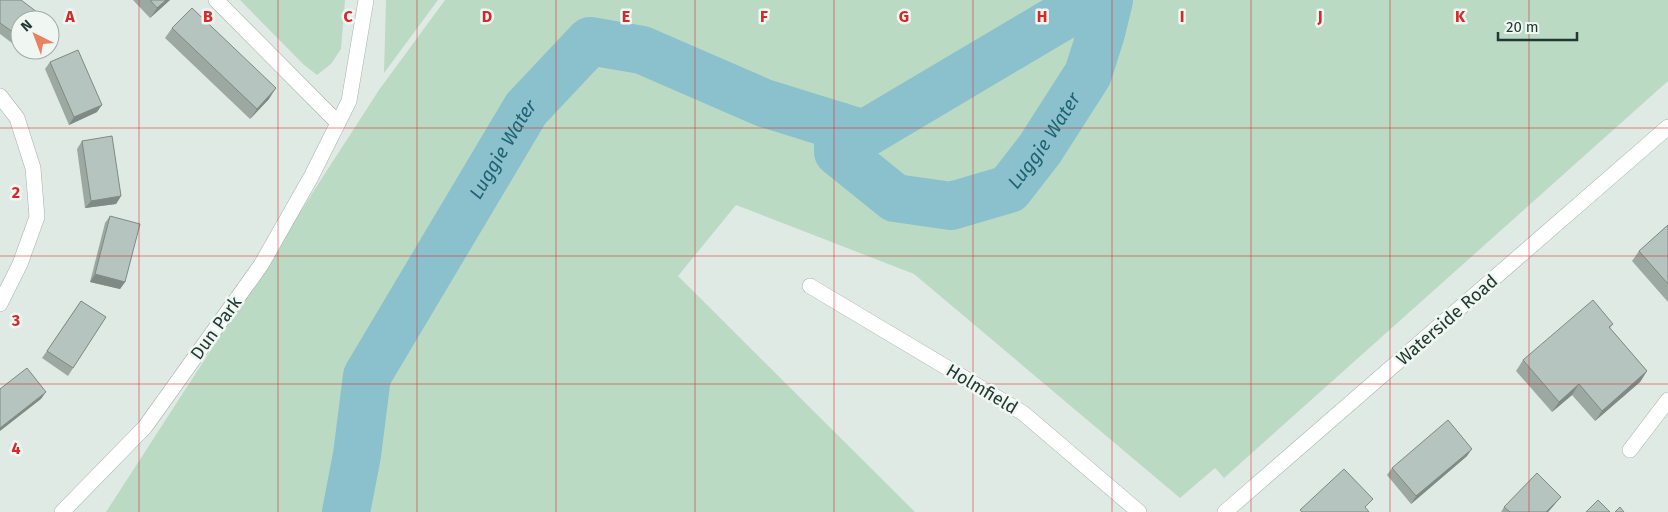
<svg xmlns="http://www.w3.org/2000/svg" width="1668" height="512" viewBox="0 0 1668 512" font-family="'Fira Sans',sans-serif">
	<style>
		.green { fill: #badac3 }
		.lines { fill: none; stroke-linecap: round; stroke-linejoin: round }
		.river { stroke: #8ac1cc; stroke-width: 48 }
		.street-casing { stroke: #a3b1ac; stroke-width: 16 }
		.secondary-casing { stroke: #a0b5ad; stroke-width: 16 }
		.street { stroke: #fff; stroke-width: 15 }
		.secondary { stroke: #fff; stroke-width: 15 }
		.wall { fill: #9ca9a3 }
		.shaded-wall { fill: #7f8985 }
		.building { fill: #b5c4be; stroke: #7f8985 }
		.grid { fill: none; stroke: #d62828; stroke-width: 1; stroke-opacity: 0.55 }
		.labels { text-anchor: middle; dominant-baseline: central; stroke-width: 5; stroke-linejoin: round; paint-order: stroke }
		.street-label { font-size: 18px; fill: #223933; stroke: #f0f7f3 }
		.water-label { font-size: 19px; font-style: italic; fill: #206271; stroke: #f0f7f3 }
		.grid-label { font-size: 16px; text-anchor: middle; font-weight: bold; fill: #d62828; stroke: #f0f7f3; stroke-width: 5; stroke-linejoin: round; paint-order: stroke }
	</style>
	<rect width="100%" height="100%" fill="#e0eae5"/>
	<g class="green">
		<polygon points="240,0 345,0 341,49 331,64 317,75 303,64"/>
		<polygon points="386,0 438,0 384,73"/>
		<polygon points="445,0 1668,0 1668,81 1224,478 1215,468 1180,498 914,274 736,205 678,276 915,512 106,512 379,90"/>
	</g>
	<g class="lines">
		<g class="river">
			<path id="s1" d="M838,126v26l57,46 56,8 58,-17 31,-40 48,-75 13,-41 8,-33"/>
			<path id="s2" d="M346,512l11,-57 10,-79 159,-267 64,-68 52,9 122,53 100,31 226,-134"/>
		</g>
		<g class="street-casing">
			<g id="street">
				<polyline points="216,0 338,123"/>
				<polyline points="0,96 17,118 33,168 37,217 20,264 0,304"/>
				<polyline points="810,286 1023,413 1139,512"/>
				<polyline points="1630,450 1668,400"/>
				<polyline points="62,512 145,427 261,265 311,177 349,101 366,0"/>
			</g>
		</g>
		<g class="secondary-casing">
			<polyline id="secondary" points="1225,512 1668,127"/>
		</g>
		<use href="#street" class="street"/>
		<use href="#secondary" class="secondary"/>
	</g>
	<g class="wall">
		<polygon points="0,0 20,20 20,49 0,34"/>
		<polygon points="133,0 170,0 150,18"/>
		<polygon points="172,28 269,99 250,119 165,38"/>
		<polygon points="50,62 97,112 69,125 45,69"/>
		<polygon points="82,141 121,196 116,204 85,208 77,149"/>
		<polygon points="110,216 125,282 120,289 90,282 105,223"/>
		<polygon points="1668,225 1668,302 1632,261 1639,251"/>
		<polygon points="81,301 106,317 68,376 42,358"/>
		<polygon points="1613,324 1610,328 1647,371 1640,382 1595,421 1572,395 1552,412 1516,371 1523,360"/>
		<polygon points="1467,456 1411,504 1387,475 1392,468"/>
		<polygon points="1555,504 1548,512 1501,512 1504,507"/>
	</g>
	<g class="shaded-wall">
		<polygon points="166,0 170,0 150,18 157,8"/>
		<polygon points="276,88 269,99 250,119 257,109"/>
		<polygon points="102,105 97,112 69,125 74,117"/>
		<polygon points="121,196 116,204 85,208 91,201"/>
		<polygon points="95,274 125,282 120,289 90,282"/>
		<polygon points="1647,371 1640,382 1595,421 1602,411"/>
		<polygon points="1579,384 1572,395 1552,412 1559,402"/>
		<polygon points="46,392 41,399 0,431 0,428"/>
		<polygon points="1472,449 1467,456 1411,504 1416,496"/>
		<polygon points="1561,497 1555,504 1548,512 1546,512"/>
	</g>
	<g class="building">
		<polygon points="0,0 21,0 45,18 44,20 20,20 20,37 0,23"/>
		<polygon points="150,0 166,0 157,8"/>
		<polygon points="192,8 276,88 257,109 172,28"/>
		<polygon points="78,50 102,105 74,117 50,62"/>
		<polygon points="112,136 121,196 91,201 82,141"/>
		<polygon points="110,216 140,224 125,282 95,274"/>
		<polygon points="1668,225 1668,284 1639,251"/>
		<polygon points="1593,300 1613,324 1609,327 1647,371 1602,411 1579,384 1559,402 1523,360"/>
		<polygon points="81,301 106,317 73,368 47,351"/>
		<polygon points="27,368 46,392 0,428 0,389"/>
		<polygon points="1448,420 1472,449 1416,496 1392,468"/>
		<polygon points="1344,469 1373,499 1365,507 1369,512 1302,512 1300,510"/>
		<polygon points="1537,473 1561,497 1546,512 1510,512 1504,507"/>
		<polygon points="1598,500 1610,512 1586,512"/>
		<polygon points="1620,507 1624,512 1615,512"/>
	</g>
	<path class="grid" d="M139,0v512M278,0v512M417,0v512M556,0v512M695,0v512M834,0v512M973,0v512M1112,0v512M1251,0v512M1390,0v512M1529,0v512M0,128h1668M0,256h1668M0,384h1668"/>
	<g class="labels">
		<g class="street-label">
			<text transform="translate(1447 320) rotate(-41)">Waterside Road</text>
			<text transform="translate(216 328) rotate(-54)">Dun Park</text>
			<text transform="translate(982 389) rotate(31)">Holmfield</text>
		</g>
		<g class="water-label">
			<text stroke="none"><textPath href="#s1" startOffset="276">Luggie Water</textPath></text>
			<text stroke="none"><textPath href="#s2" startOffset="402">Luggie Water</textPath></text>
		</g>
	</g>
	<g class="grid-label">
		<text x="70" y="22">A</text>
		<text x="208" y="22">B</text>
		<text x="348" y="22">C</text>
		<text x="487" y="22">D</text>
		<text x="626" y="22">E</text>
		<text x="764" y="22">F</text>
		<text x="904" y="22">G</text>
		<text x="1042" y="22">H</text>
		<text x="1182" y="22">I</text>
		<text x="1320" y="22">J</text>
		<text x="1460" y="22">K</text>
		<text x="16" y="198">2</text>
		<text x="16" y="326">3</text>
		<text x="16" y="454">4</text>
	</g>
	<g transform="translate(35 35) rotate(318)"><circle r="24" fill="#f0f7f3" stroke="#9eaba6"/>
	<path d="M0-4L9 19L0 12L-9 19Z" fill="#e9825e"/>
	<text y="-8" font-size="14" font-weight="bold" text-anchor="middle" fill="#223933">N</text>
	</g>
	<path d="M1498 32v8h79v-8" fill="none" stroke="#223933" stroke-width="2.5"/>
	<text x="1506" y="32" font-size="15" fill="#223933" stroke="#f0f7f3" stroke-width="4" paint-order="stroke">20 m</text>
</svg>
